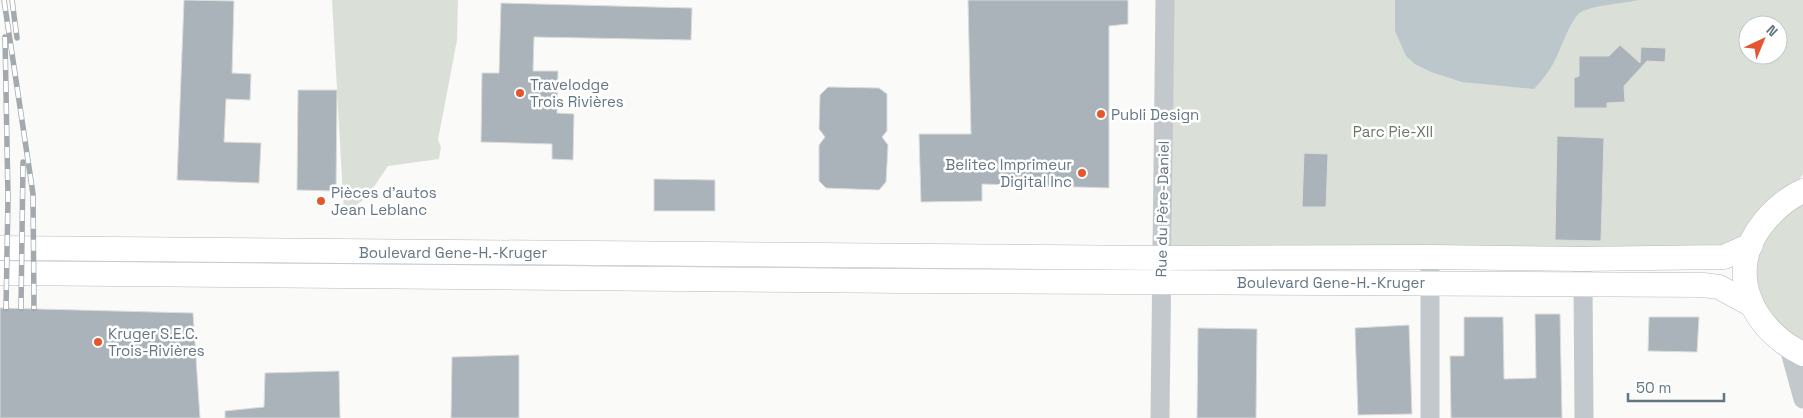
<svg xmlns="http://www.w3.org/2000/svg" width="1803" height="418" viewBox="0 0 1803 418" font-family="'Space Grotesk',sans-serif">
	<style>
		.green { fill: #dadfd7; fill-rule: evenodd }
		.water { fill: #bbc7cb }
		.building { fill: #aab3b9; stroke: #dcdcda }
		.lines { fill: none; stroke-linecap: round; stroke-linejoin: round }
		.major-casing { stroke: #b5babe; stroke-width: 25 }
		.minor { stroke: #c3c8cc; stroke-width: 19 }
		.major { stroke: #fff; stroke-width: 24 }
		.rail-casing { stroke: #a2aab0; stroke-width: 5.5 }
		.rail { stroke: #fff; stroke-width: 4; stroke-dasharray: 11; stroke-linecap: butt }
		.poi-dot { fill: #e4572e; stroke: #fff; stroke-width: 2 }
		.labels { text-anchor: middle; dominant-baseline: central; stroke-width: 5; stroke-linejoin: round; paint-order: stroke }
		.poi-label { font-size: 15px; fill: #657683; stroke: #fff; text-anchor: start }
		.park-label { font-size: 15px; fill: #687a64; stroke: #fff }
		.street-label { font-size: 15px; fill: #657683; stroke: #fff }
	</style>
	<rect width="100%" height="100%" fill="#fafaf8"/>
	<g class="green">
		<polygon points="332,0 458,0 457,40 438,140 441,147 439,159 388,166 367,197 344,214"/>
		<path d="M1173,0h630v174l-8,12 -57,63 -566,12zM1748,25h30v30h-30z"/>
		<polygon points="1803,193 1803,354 1753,305 1752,242"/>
	</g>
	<path class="water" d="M1395,0h243c-13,3 -48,6 -57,12 -11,7 -21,40 -28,52 -5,9 -12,17 -19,25l-72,-7 -31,-10 -16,-8 -9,-8 -11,-25z"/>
	<g class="building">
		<polygon points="184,0 234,1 232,73 251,74 250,100 226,99 224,142 261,143 259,183 177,180"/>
		<polygon points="968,0 1128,0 1128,24 1109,26 1109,188 982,184 982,201 921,202 919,134 971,134"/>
		<polygon points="501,3 692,8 691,40 534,37 533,71 558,71 557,113 574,114 573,160 552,159 552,144 481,142 482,73 499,73"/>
		<polygon points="1620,45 1640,63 1641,47 1666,48 1665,62 1647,61 1624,86 1625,102 1607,103 1607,108 1574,108 1574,78 1579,76 1579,56 1609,56"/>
		<polygon points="828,87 879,88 887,94 887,131 882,137 888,145 886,182 879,190 826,188 819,181 819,145 825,137 819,129 820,95"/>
		<polygon points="298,90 337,90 336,191 297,190"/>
		<polygon points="1557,136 1604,138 1601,241 1555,240"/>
		<polygon points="1304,153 1328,154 1326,207 1302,207"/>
		<polygon points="654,179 715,180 715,211 654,211"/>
		<polygon points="0,308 193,313 200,418 0,418"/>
		<polygon points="1535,314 1560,314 1562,418 1451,418 1450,356 1464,356 1464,317 1503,317 1504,379 1536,378"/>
		<polygon points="1649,317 1699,317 1697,352 1648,351"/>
		<polygon points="1409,325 1412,414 1358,415 1355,328"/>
		<polygon points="1198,328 1257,329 1256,418 1197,418"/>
		<polygon points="519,355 519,418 451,418 452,357"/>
		<polygon points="339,371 340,418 225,418 225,411 264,407 265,373"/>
	</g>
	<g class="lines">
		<g class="major-casing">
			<g id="major">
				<path d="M1803,191c-16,7 -28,18 -39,31 -40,49 -13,107 39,132"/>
				<polyline points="0,248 1162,258 1430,257 1581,259 1724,257 1751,245"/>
				<polyline points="0,273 905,281 1703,285 1719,287 1752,305"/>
			</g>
		</g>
		<g class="minor">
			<polyline points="1581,259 1583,283 1584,418"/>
			<polyline points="1789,348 1803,399"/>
			<polyline points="1160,418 1165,0"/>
			<polyline points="1430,418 1430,257"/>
		</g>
		<use href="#major" class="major"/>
		<g class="rail-casing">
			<g id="rail">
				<polyline points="4,0 33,194 34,309"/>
				<polyline points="12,0 17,38"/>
				<polyline points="5,37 8,198 6,309"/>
				<polyline points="21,309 23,162"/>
			</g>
		</g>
		<use href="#rail" class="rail"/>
	</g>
	<g class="poi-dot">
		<circle cx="520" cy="93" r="5"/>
		<circle cx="1101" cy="114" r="5"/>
		<circle cx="1082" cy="173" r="5"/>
		<circle cx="321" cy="201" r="5"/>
		<circle cx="98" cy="342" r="5"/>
	</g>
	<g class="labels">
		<g class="poi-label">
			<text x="530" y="84">Travelodge<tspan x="530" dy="17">Trois Rivières</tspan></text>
			<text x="1111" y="114">Publi Design</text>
			<text x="1072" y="164" text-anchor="end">Belitec Imprimeur<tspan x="1072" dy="17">Digital Inc</tspan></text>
			<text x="331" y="192">Pièces d'autos<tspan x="331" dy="17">Jean Leblanc</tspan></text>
			<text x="108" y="333">Kruger S.E.C.<tspan x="108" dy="17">Trois-Rivières</tspan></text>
		</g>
		<g class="park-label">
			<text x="1393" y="131">Parc Pie-XII</text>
		</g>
		<g class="street-label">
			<text transform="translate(1162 209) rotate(-89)">Rue du Père-Daniel</text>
			<text x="453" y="252">Boulevard Gene-H.-Kruger</text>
			<text x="1331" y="282">Boulevard Gene-H.-Kruger</text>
		</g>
	</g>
	<g transform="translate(1763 40) rotate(44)"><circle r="24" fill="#ffffff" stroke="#c1c8cd"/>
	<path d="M0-4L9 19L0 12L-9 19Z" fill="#e4572e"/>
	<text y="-8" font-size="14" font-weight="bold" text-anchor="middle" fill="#657683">N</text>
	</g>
	<path d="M1628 393v8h96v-8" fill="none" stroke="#657683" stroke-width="2.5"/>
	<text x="1636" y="393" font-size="15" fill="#657683" stroke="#ffffff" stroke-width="4" paint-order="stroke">50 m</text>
</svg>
